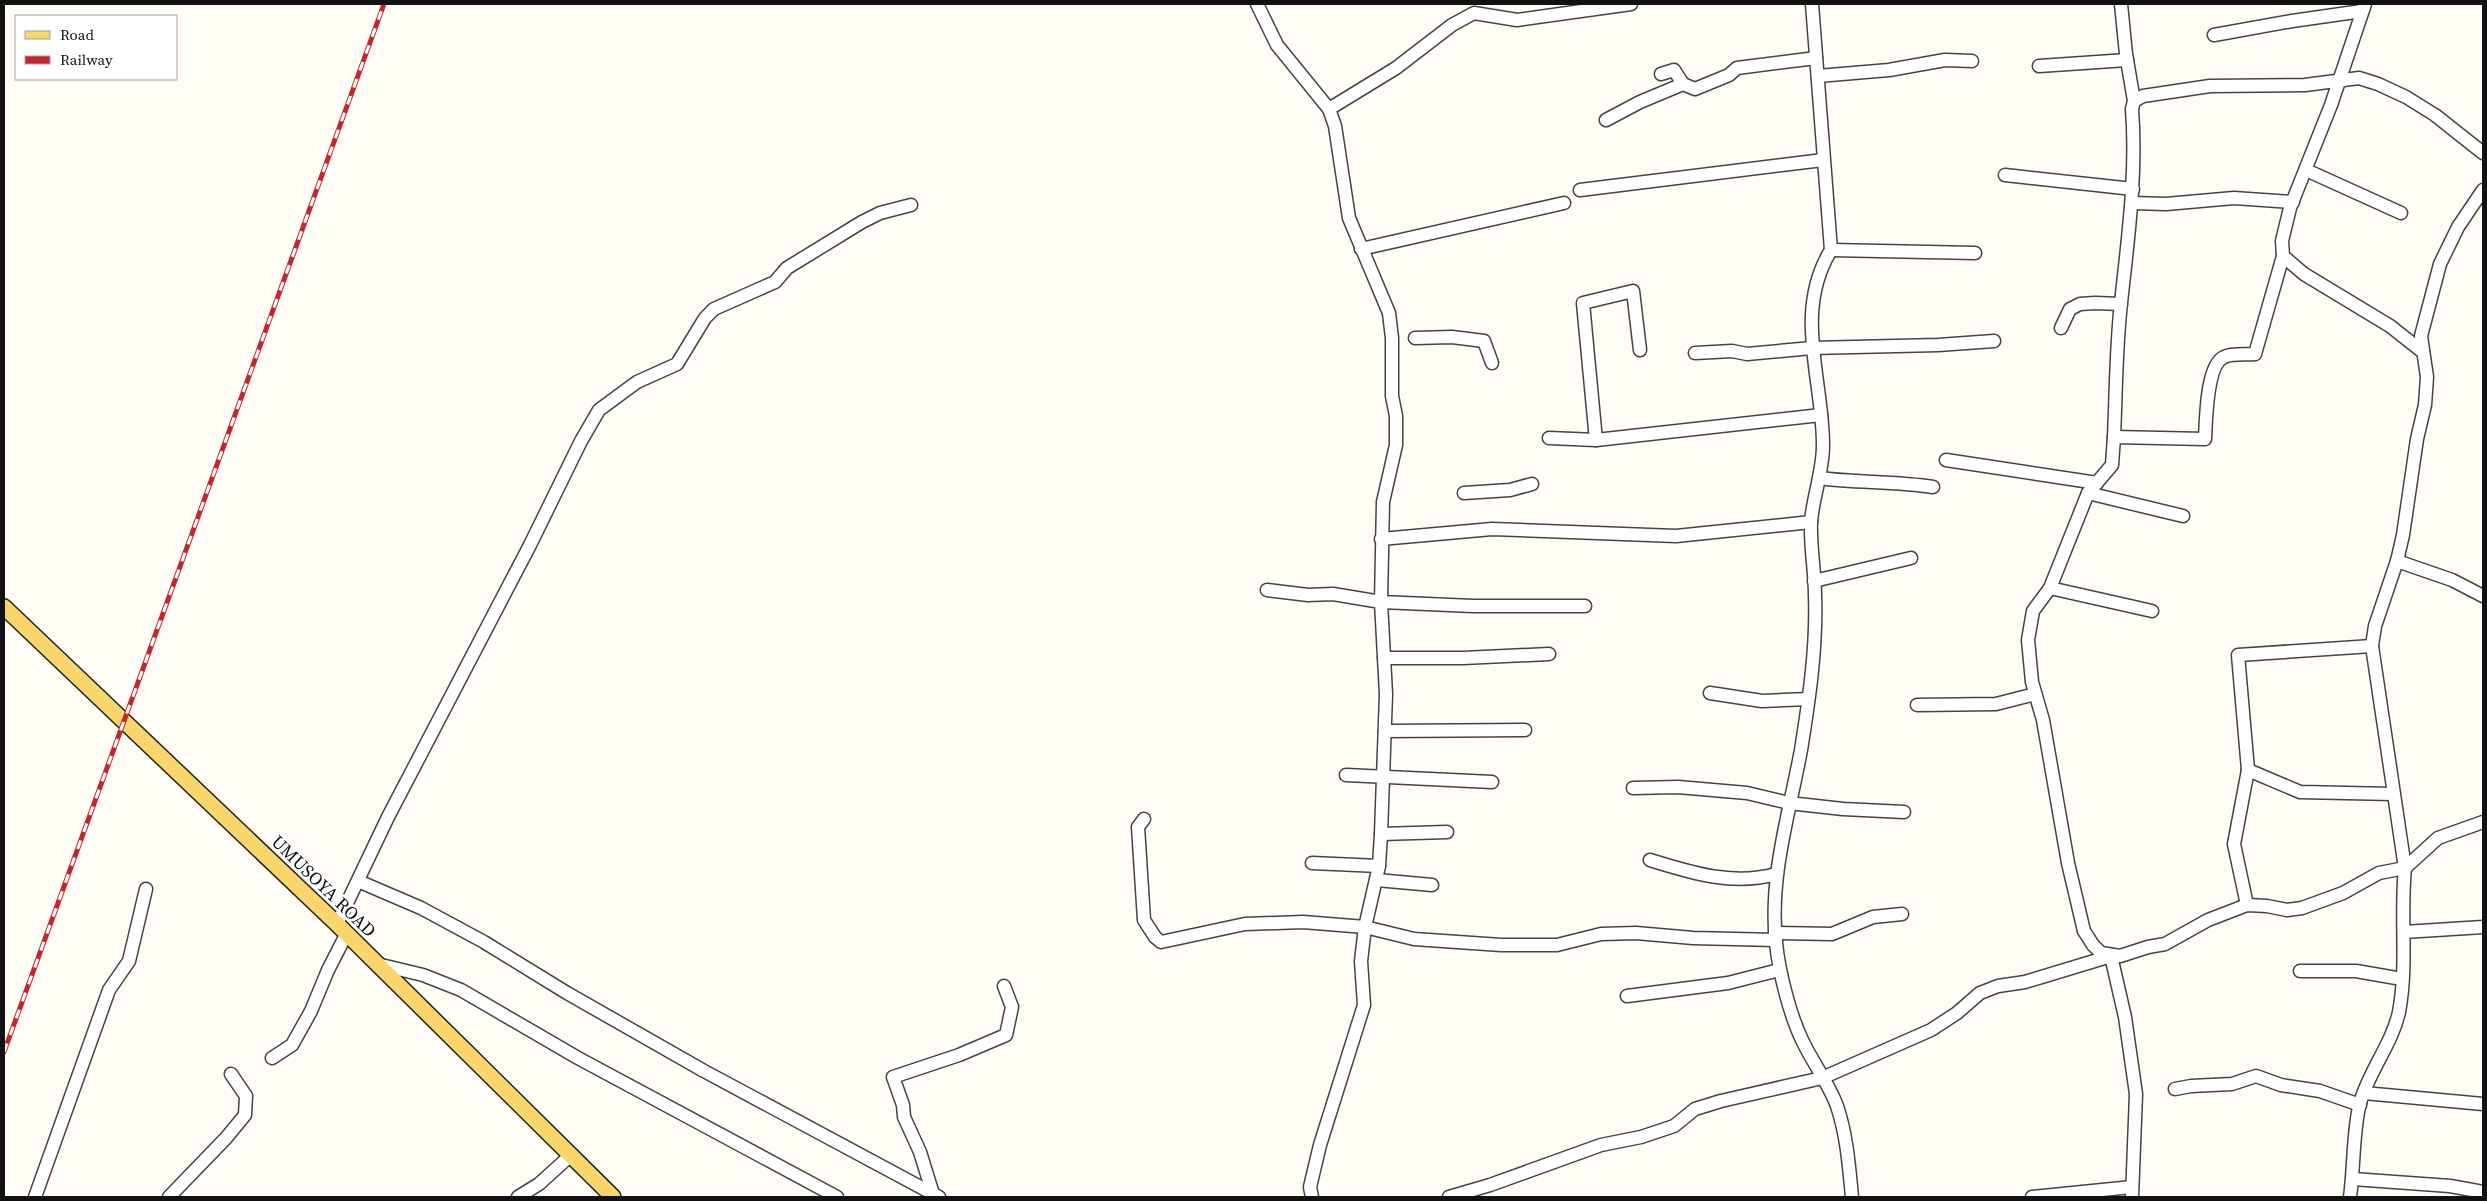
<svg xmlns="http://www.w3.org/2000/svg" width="2487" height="1201" viewBox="0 0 2487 1201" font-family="'Source Serif 4',serif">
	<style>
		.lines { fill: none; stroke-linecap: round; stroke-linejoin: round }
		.minor-casing { stroke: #444; stroke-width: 15 }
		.major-casing { stroke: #222; stroke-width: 18 }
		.minor { stroke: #fff; stroke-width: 12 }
		.major { stroke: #f9d66b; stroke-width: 15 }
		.rail-casing { stroke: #c4262e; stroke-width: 5 }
		.rail { stroke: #fff; stroke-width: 3; stroke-dasharray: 9; stroke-linecap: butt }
		.labels { text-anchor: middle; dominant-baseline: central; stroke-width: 5; stroke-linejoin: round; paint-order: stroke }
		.street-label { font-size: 18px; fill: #111; stroke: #fff }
	</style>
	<rect width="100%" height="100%" fill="#fffdf5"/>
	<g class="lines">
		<g class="minor-casing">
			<g id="minor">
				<polyline points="1257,4 1277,45 1329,109 1335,126 1349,218 1389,313 1392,338 1392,396 1396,416 1396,445 1383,502 1381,602 1473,606 1585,606"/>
				<path d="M1812,4l19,246c-38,62 -8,129 -8,195 0,27 -10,51 -12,77 -1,25 4,49 4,73 2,52 -6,105 -14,155 -12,65 -32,127 -25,193 3,29 14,73 27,99 10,21 26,42 34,64 10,30 12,60 15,91"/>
				<polyline points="2121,4 2126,54 2134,101"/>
				<polyline points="2365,4 2331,105 2290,208 2282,241 2283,256 2304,274 2390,326 2423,352"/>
				<polyline points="2214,35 2292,21 2362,11"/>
				<polyline points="2039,66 2127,60"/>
				<polyline points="1661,74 1674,70 1683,84"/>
				<polyline points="1818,76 1889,70 1945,60 1972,61"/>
				<polyline points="1329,109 1396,68 1452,25 1474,13 1517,20 1631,4"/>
				<polyline points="1606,120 1640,102 1683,84 1695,89 1729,75 1737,68 1816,58"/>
				<polyline points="2306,170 2401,213"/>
				<polyline points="2005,175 2133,189"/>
				<polyline points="1580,190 1823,160"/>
				<polyline points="2132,203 2166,204 2234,198 2293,202"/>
				<polyline points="1361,249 1564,203"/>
				<polyline points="1831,250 1975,253"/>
				<path d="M2283,256l-28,98c-9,1 -23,-1 -31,3 -18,8 -18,65 -19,82l-91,-2 -2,28 -24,28 -38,95 -17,23 -5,29 4,42 11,38 25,143 16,68 9,14 8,8 19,3 28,-9 17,-3 43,-24 39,-15 20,1 20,4 15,-2 41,-15 36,-20 26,-5 33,-30 45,-16"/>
				<polyline points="2061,328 2070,309 2080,304 2095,303 2121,304"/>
				<polyline points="1415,338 1452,337 1484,341 1492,363"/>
				<polyline points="1695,353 1732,351 1747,354 1812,348 1938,345 1994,341"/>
				<path d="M2114,437c2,-45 2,-90 7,-134 7,-65 16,-129 11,-194l2,-8 9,-5 67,-10 95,-1 54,-7 19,6 28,13 29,18 48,38"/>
				<polyline points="1549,438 1596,440 1821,415"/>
				<polyline points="1596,440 1583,303 1633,291 1640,350"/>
				<polyline points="1946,460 2097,483"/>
				<path d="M1819,478c38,5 76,3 114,9"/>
				<polyline points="1464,493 1510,490 1532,484"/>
				<polyline points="2088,493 2183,516"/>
				<polyline points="1381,539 1492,529 1676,536 1811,522"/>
				<polyline points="2397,561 2452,580 2483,596"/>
				<polyline points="1814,581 1911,558"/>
				<polyline points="2050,588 2152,611"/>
				<polyline points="1267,590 1308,595 1333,594 1381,602 1386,694 1381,834 1379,866 1365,927 1361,961 1364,1005 1320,1145 1310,1187 1312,1197"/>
				<polyline points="1384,658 1463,658 1549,654"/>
				<polyline points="1710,693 1762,701 1808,699"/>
				<polyline points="1917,705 1996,704 2035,694"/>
				<polyline points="1385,731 1525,730"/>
				<polyline points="2248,770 2300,792 2393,794"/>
				<polyline points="1346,775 1492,782"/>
				<polyline points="1633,788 1678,787 1747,793 1789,803 1843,809 1904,812"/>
				<polyline points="1144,819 1138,827 1144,920 1155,937 1161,942 1245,924 1303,922 1365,927 1414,939 1501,945 1557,945 1601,934 1636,933 1693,938 1776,940"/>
				<polyline points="1381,834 1447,832"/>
				<path d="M1650,860c42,13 83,26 126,14"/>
				<polyline points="1312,863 1379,866"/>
				<polyline points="1377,880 1432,885"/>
				<polyline points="358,881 421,908 484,942 567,993 704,1071 939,1197"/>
				<polyline points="2247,905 2234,844 2248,770 2238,655 2372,646"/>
				<polyline points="337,924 388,817 530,545 581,441 599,410 637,382 677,364 705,318 714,309 775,282 787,268 862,222 880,213 911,205"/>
				<polyline points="2404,932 2483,927"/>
				<polyline points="1775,933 1832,934 1873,917 1902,914"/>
				<polyline points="2111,956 2125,1017 2136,1094 2132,1197"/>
				<polyline points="377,964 423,975 461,990 578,1058 837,1197"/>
				<polyline points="2300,971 2356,971 2402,979"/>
				<polyline points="1627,996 1728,983 1779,970"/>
				<polyline points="272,1058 292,1045 311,1011 328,970 346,935"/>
				<polyline points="2175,1089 2191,1086 2232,1084 2256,1076 2281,1085 2320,1091 2360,1105"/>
				<polyline points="2364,1093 2483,1104"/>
				<polyline points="2353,1179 2450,1186 2483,1192"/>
				<polyline points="933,1194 920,1152 904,1117 903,1105 893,1077 959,1055 1006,1035 1012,1007 1004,986"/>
				<polyline points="35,1197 109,990 129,961 146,889"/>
				<polyline points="169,1197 226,1138 245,1115 246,1096 231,1074"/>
				<polyline points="518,1197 539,1184 571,1155"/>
				<polyline points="1449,1197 1490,1185 1601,1145 1641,1137 1674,1126 1695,1109 1721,1101 1822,1078 1931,1030 1957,1013 1980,993 1998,986 2025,982 2111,956"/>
				<polyline points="2032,1197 2132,1187"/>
				<path d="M2350,1197c4,-28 3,-69 10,-94 9,-32 32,-59 39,-91 9,-48 1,-97 6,-144l-33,-222 3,-20 22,-65 6,-26 14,-96 8,-34 2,-28 -6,-41 19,-72 18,-37 25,-37"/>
			</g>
		</g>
		<g class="major-casing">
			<polyline id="major" points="4,607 337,924 613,1197"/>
		</g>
		<use href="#minor" class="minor"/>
		<use href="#major" class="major"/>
		<g class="rail-casing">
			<polyline id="rail" points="4,1052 384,4"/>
		</g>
		<use href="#rail" class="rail"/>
	</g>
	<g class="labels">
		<g class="street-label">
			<text transform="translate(324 886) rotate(44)">UMUSOYA ROAD</text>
		</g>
	</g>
	<rect width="2487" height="1201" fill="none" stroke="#111111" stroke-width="10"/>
	<rect x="15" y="15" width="162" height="65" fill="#ffffff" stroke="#a0a0a0"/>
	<rect x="25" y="31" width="25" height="8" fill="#f9d66b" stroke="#a0a0a0"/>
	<text x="60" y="40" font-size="15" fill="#111111">Road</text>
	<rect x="25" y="56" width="25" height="8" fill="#c4262e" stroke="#a0a0a0"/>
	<text x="60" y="65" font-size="15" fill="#111111">Railway</text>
</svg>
